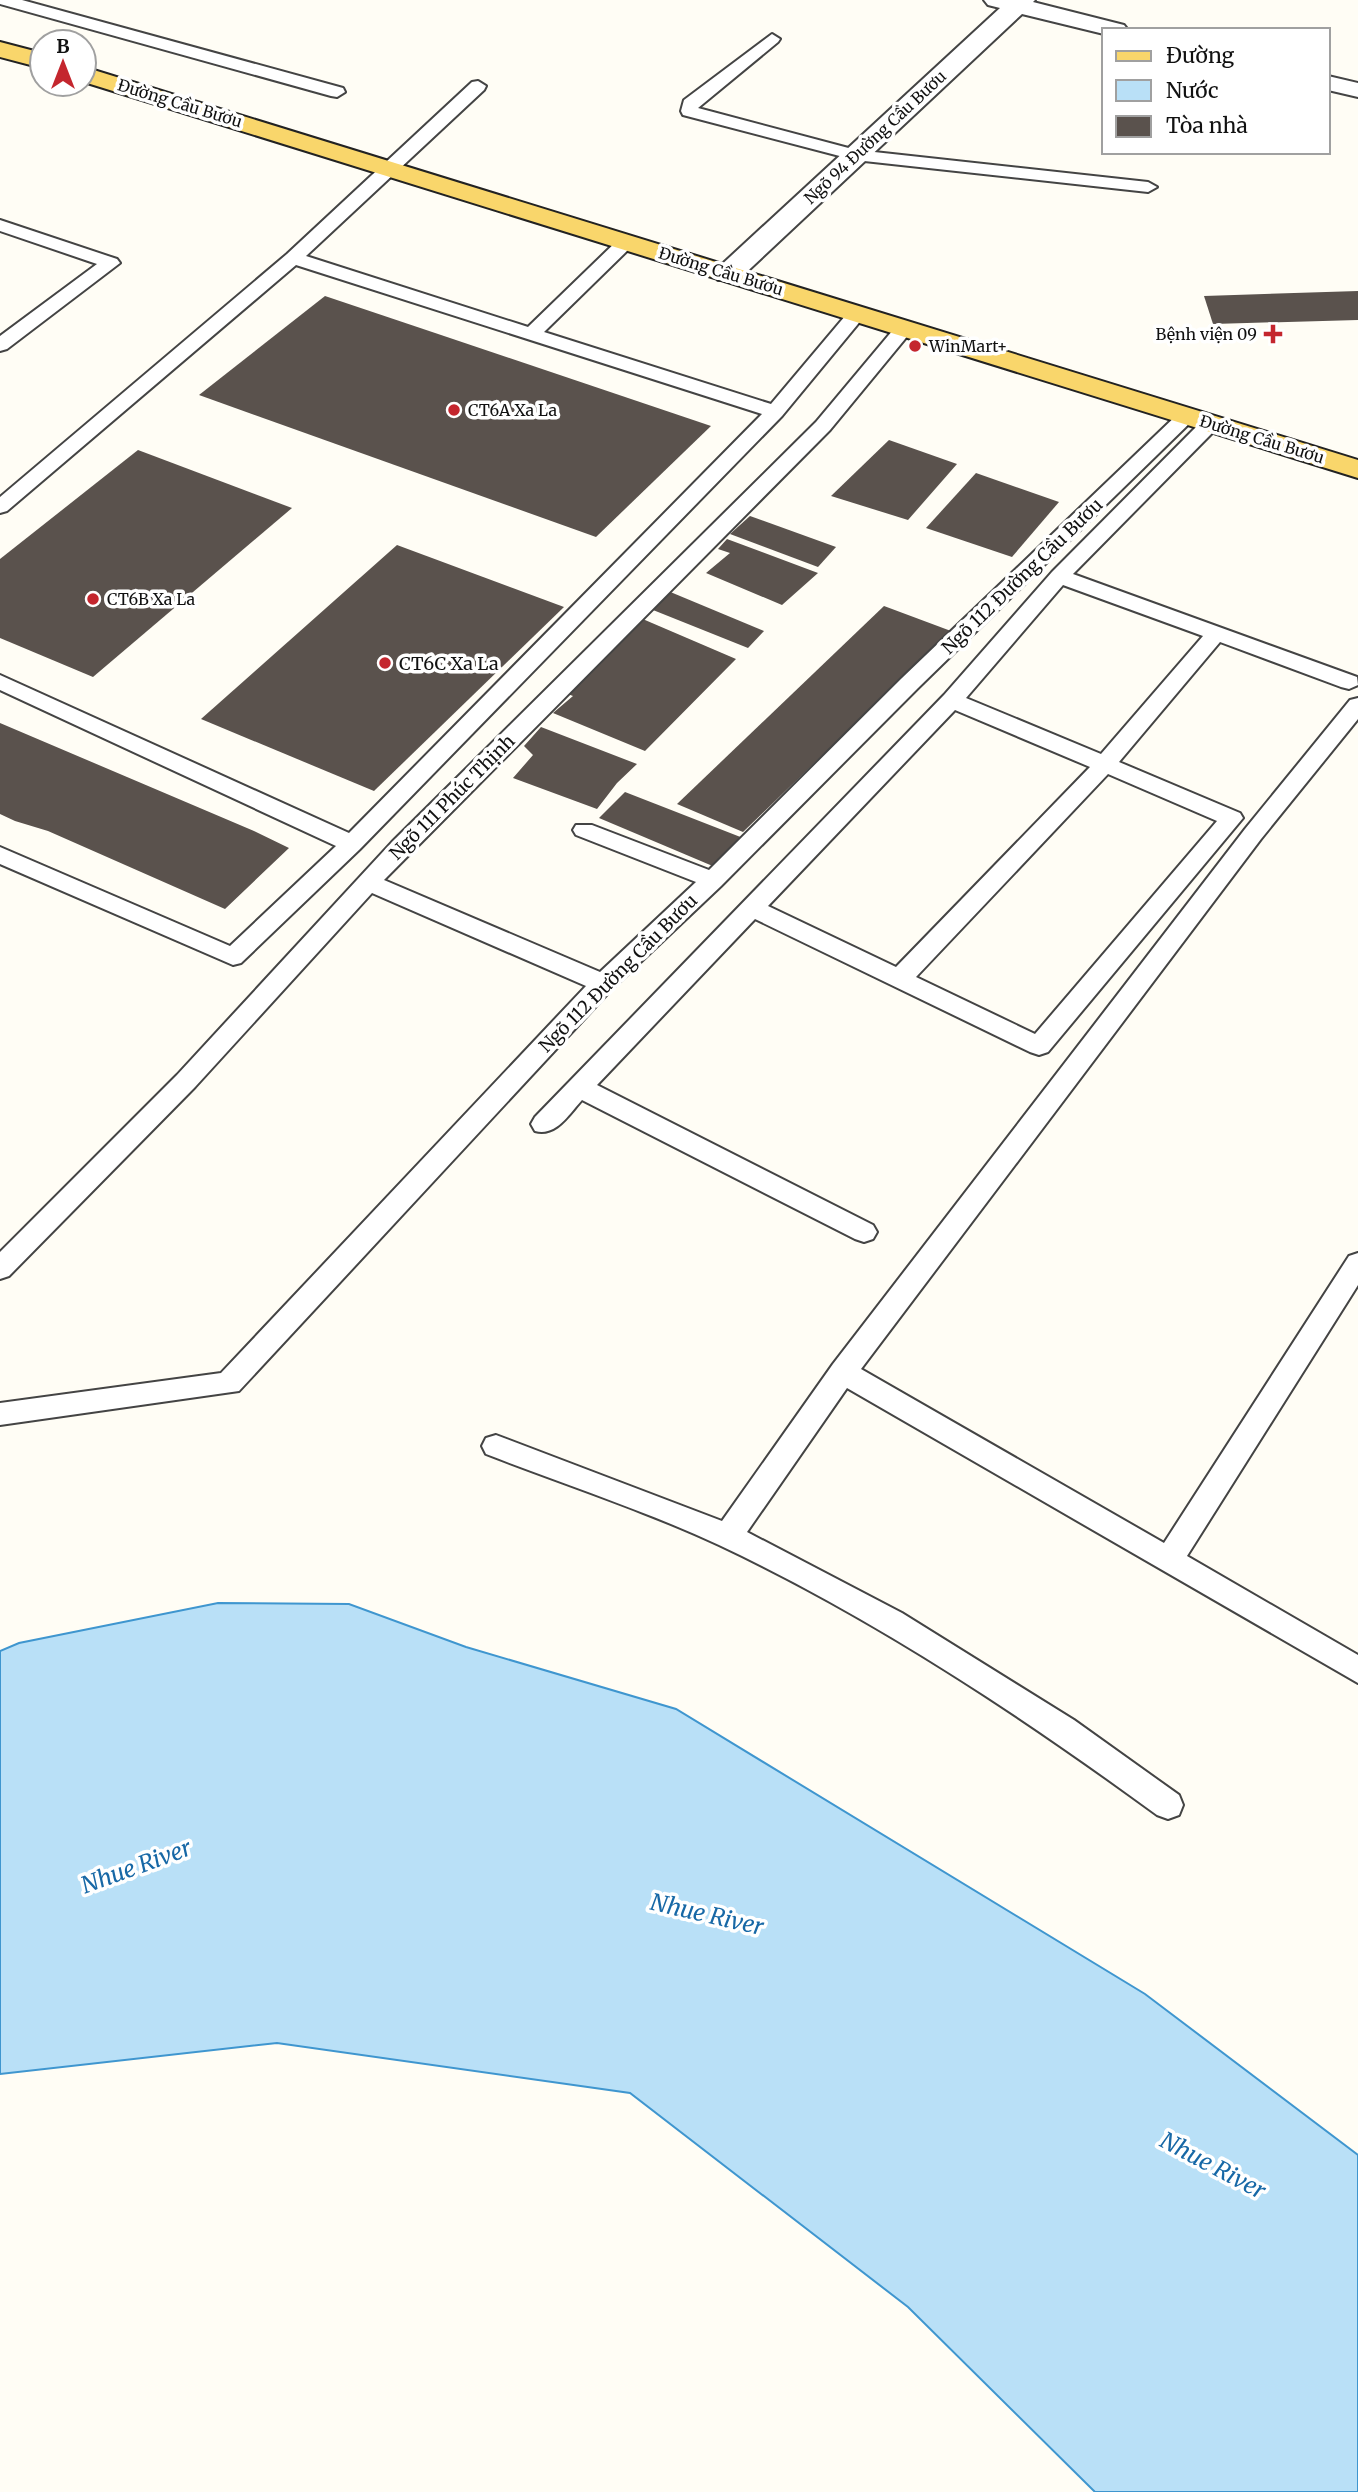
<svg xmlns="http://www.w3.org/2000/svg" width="1358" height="2492" viewBox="0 0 1358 2492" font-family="Merriweather,serif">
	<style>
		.water { fill: #b9e0f7; stroke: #3f96cf; stroke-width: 2 }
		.building { fill: #5a524d }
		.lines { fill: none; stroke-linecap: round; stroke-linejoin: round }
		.service-casing { stroke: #444; stroke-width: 4 }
		.minor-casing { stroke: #444; stroke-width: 4 }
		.primary-casing { stroke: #222; stroke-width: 4 }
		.service { fill: #fff; fill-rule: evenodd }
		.minor { fill: #fff; fill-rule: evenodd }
		.primary { fill: #f9d66b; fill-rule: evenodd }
		.poi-dot { fill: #c4262e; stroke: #fff; stroke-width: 2.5 }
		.labels { text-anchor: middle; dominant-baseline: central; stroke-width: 7; stroke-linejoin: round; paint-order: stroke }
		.far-street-label { font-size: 16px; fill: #111; stroke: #fff }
		.far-poi-label { font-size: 16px; fill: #111; stroke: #fff; text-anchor: start }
		.street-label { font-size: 18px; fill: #111; stroke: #fff }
		.poi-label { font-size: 18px; fill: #111; stroke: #fff; text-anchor: start }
		.near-water-label { font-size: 23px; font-style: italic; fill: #1768a6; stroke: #fff }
	</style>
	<rect width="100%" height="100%" fill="#fffdf5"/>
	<polygon class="water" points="218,1603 349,1604 466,1647 676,1709 1145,1994 1358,2155 1358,2492 1095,2492 908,2307 630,2093 277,2043 0,2074 0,1651 19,1643"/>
	<g class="building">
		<polygon points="1358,291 1358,320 1213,324 1204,296"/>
		<polygon points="325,296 447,337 711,426 596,537 199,395"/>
		<polygon points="889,440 957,464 908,520 831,496"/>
		<polygon points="138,450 292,508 93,677 0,638 0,559"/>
		<polygon points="976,473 1059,502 1012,557 926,528"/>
		<polygon points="750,516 836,547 818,567 730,534"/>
		<polygon points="727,539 818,573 782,605 706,573 730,553 718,549"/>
		<polygon points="397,545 564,607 374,791 201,719"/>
		<polygon points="668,591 764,631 748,648 648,608"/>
		<polygon points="884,606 951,631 743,832 677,804"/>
		<polygon points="638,617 736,659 645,751 553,713 573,696 565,693"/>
		<polygon points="0,723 254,831 289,848 225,909 48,831 15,821 0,814"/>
		<polygon points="541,727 637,764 617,783 597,809 513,778 533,755 524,746"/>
		<polygon points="625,792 743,838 715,867 599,818"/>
	</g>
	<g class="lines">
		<g class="service-casing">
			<g id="service">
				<polygon points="0,0 22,0 343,88 345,92 337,97 331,96 0,4"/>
				<polygon points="772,34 780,39 778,42 698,108 856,150 1148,182 1157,187 1148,192 855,160 683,115 681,111 684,100"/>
				<polygon points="478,81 486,86 484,90 306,256 528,327 620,238 632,238 635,242 632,246 544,332 771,404 851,309 858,307 867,313 782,416 360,849 241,963 233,965 0,864 0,847 230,946 336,846 0,690 0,675 349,833 762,414 296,265 7,511 0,513 0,497 287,254 472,82"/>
				<polygon points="0,220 117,259 120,263 7,349 0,351 0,336 97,264 0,231"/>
				<polygon points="905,322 914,328 830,430 384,880 600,972 696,882 576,835 573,830 576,825 592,825 709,870 902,678 1180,412 1187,410 1197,416 918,688 721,886 612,989 239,1391 0,1425 0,1403 221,1373 586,986 372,893 195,1087 9,1276 0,1279 0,1252 177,1075 392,842 816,422 898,324"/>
				<path d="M1211,417l10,6 -3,4 -145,147 284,103 1,8 -9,4 -8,-2 -121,-45 -101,120 121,51 3,5 -195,234 -9,3 -9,-3 -275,-133 -158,166 276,140 4,7 -4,7 -9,3 -9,-3 -273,-139c-13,14 -26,37 -47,31l-4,-7 4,-7 409,-422 108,-123 152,-153zM1063,585l140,51 -102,118 -135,-56zM955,710l135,57 -194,200 -128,-61zM1108,774l109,47 -182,213 -119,-57z"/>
				<path d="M1358,698v21l-97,120 -400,530 303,174 185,-287 9,-3v32l-171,271 171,99v28l-511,-295 -100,144 155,81 172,107 105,75 4,10 -4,10 -11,4 -11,-4c-138,-101 -283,-197 -438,-270 -75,-35 -156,-61 -233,-91l-4,-8 4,-8 10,-3 226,86 111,-157 412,-535 105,-129z"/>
			</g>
		</g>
		<g class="minor-casing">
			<g id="minor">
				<polygon points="984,0 1035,0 1033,2 1124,25 1128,30 1104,30 1104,34 1022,14 738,280 718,280 715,274 718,268 1000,8 988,5"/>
				<polygon points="1328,76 1358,83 1358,97 1328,90"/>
			</g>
		</g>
		<g class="primary-casing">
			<g id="primary">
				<polygon points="0,42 42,53 42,68 0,57"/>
				<polygon points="84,67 1358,460 1358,478 84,82"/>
			</g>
		</g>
		<use href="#service" class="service"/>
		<use href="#minor" class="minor"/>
		<use href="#primary" class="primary"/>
	</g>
	<g class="poi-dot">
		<path d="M1269.5 323.5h7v7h7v7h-7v7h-7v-7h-7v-7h7z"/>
		<circle cx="915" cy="346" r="7"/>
		<circle cx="454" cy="410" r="7"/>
		<circle cx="93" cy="599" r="7"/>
		<circle cx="385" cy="663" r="7"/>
	</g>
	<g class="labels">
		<g class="far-street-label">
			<text transform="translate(180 103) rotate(17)">Đường Cầu Bươu</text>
			<text transform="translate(875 137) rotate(-43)">Ngõ 94 Đường Cầu Bươu</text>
			<text transform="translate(721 271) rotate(17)">Đường Cầu Bươu</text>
			<text transform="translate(1262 439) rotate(17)">Đường Cầu Bươu</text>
		</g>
		<g class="far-poi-label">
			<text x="1257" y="334" text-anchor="end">Bệnh viện 09</text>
			<text x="929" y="346">WinMart+</text>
			<text x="468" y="410">CT6A Xa La</text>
			<text x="107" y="599">CT6B Xa La</text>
		</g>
		<g class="street-label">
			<text transform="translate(1022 576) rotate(-44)">Ngõ 112 Đường Cầu Bươu</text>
			<text transform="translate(452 797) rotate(-45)">Ngõ 111 Phúc Thịnh</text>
			<text transform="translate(618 973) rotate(-45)">Ngõ 112 Đường Cầu Bươu</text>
		</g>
		<g class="poi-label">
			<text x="399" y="663">CT6C Xa La</text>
		</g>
		<g class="near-water-label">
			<text transform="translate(136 1866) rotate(-20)">Nhue River</text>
			<text transform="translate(707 1914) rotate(13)">Nhue River</text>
			<text transform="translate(1213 2165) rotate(28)">Nhue River</text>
		</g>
	</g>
	<rect x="1102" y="28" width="228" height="126" fill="#ffffff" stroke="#a0a0a0" stroke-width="2"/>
	<rect x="1116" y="51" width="35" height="10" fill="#f9d66b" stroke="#a0a0a0" stroke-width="2"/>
	<text x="1166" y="63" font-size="21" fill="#111111">Đường</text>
	<rect x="1116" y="80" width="35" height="21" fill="#b9e0f7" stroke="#a0a0a0" stroke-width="2"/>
	<text x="1166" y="98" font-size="21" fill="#111111">Nước</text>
	<rect x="1116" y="116" width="35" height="21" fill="#5a524d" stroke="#a0a0a0" stroke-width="2"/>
	<text x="1166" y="133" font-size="21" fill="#111111">Tòa nhà</text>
	<g transform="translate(63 63)"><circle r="33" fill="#ffffff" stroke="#a0a0a0" stroke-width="2"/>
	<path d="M0-5L12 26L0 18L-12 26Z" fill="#c4262e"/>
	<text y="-10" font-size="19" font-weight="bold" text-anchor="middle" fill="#111111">B</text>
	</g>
</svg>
